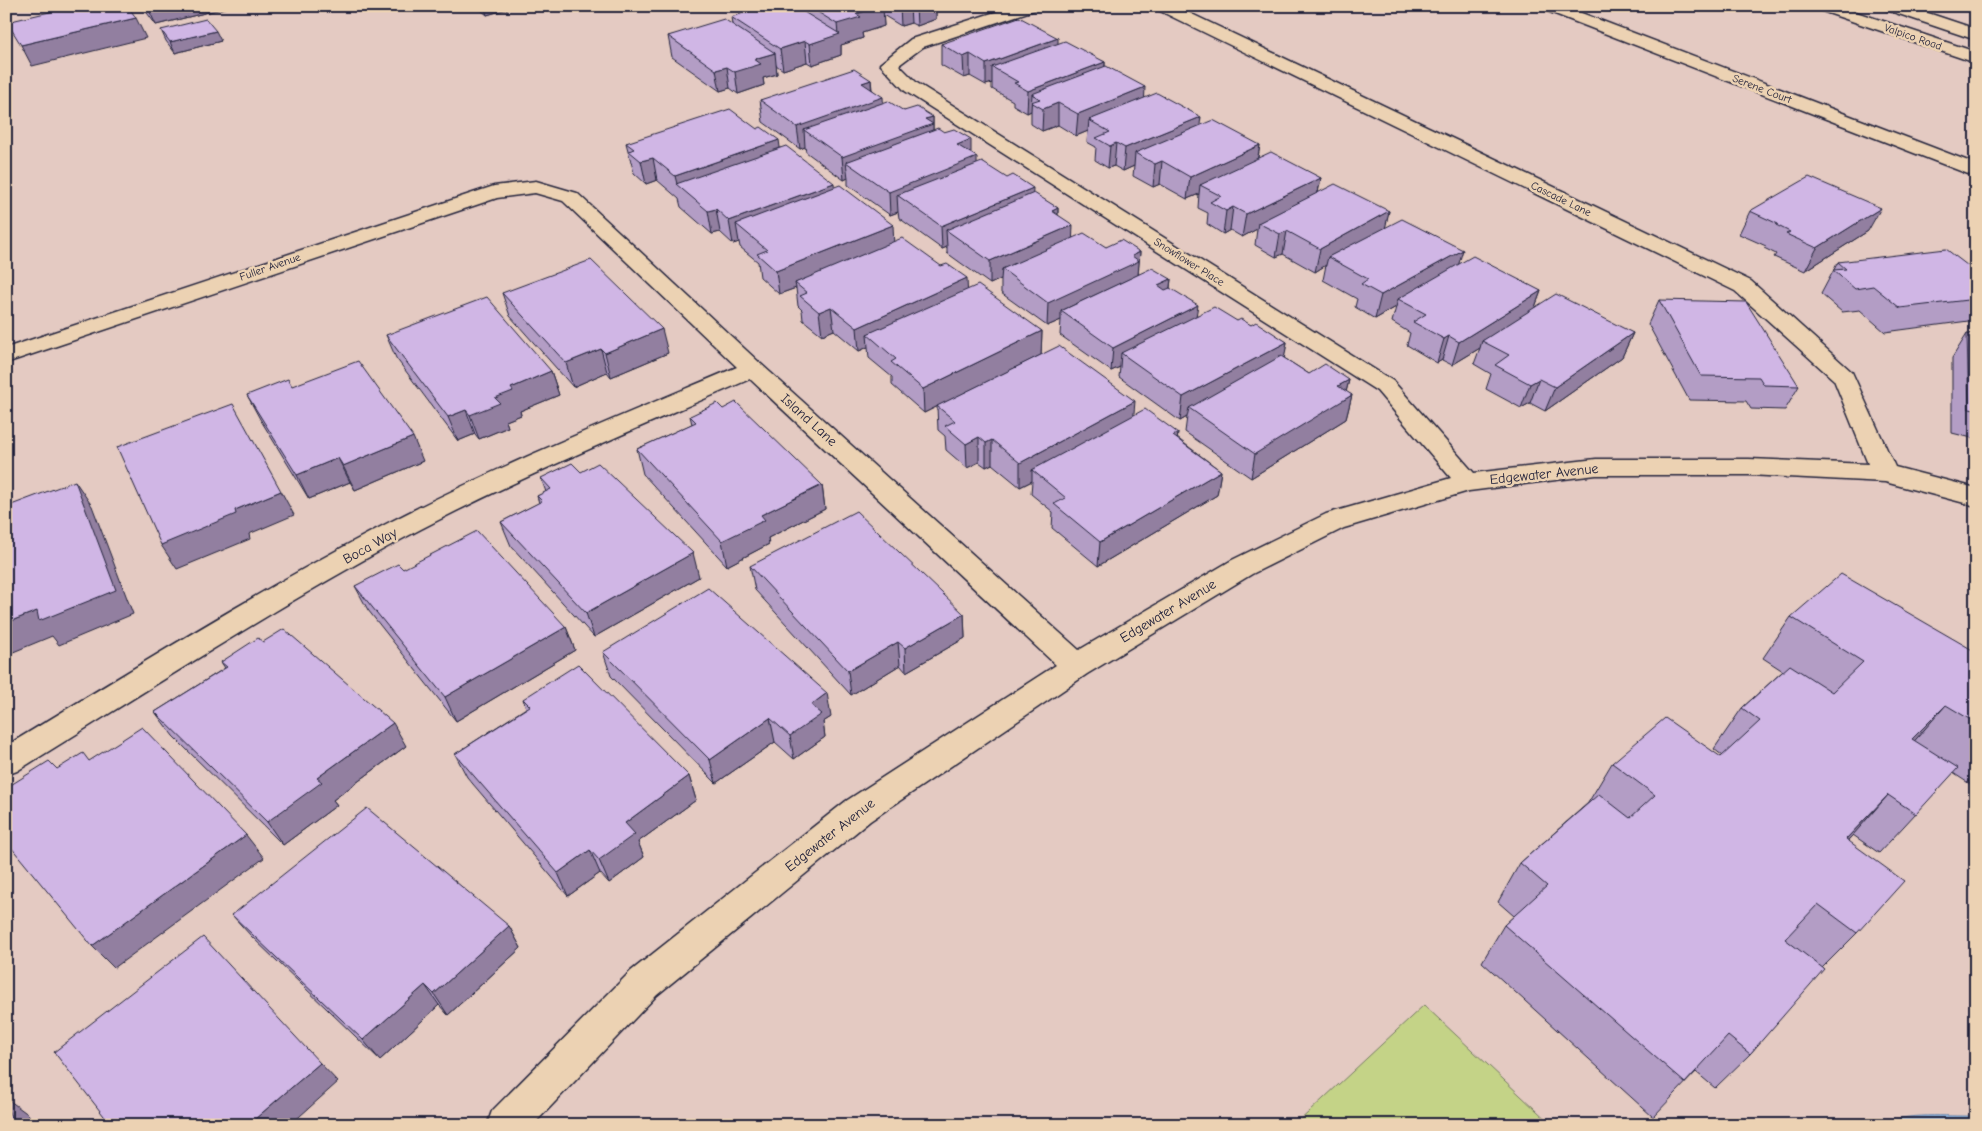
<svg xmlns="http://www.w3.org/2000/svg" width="1982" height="1131" viewBox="0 0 1982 1131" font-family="'Comic Neue',sans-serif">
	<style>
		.green { fill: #c4d387; stroke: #737a61 }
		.water { fill: #95c2ef; stroke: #6782a7 }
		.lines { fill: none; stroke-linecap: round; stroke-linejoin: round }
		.shore { stroke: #506283; stroke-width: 2 }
		.street-casing { stroke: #22223b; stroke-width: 3 }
		.secondary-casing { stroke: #22223b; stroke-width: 3 }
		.street { fill: #ecd2b3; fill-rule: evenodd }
		.secondary { fill: #ecd2b3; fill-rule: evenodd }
		.wall { fill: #b39dc5; stroke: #22223b }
		.shaded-wall { fill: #927fa0; stroke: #22223b }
		.building { fill: #d0b6e5; stroke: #22223b }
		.labels { text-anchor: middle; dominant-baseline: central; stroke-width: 5; stroke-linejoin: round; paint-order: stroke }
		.far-street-label { font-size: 11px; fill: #22223b; stroke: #ecd2b3 }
		.street-label { font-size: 14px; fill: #22223b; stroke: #ecd2b3 }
	</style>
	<rect width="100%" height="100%" fill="#e4cac2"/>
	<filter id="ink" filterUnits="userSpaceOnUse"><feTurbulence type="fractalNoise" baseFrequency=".02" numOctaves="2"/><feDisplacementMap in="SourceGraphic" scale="10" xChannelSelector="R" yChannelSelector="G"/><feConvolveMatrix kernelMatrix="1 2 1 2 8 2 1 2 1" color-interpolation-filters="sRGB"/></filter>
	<g filter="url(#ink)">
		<polygon class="green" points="1424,1005 1552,1125 1295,1125"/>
		<path class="water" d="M1968,1116l8,1v8h-99c27,-12 62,-9 91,-9z"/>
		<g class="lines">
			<polyline class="shore" points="1899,1125 1924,1122 1976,1122"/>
			<g class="street-casing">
				<g id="street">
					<path d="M1014,6h25l-2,3 -114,38 -24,18 18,18 476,298 81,92 122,-14h153l119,5 -34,-84 -99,-89 -579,-282 -2,-3h21l576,275 101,91 43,95 81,21v18l-91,-24 -136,-7h-153l-127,16 -125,37 -92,46 -165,100 -217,147 -213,174 -124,130h-46l5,-14 139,-140 215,-170 210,-136 -306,-286c-116,51 -234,99 -346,159 -132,71 -259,154 -387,233l-11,4v-29c126,-76 250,-154 380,-222 114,-59 233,-107 351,-157l-174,-166 -28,-8 -38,5 -491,165v-15l488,-162 42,-5 41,12 184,171 318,286 153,-90 94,-46 125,-36 -74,-87 -472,-300 -25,-27 31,-25z"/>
					<polygon points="1540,6 1563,6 1976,164 1976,177 1542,9"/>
				</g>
			</g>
			<g class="secondary-casing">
				<g id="secondary">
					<polygon points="1814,6 1838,6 1976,52 1976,63 1816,9"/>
					<polygon points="1882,6 1907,6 1976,29 1976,40 1884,9"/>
				</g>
			</g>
			<use href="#street" class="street"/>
			<use href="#secondary" class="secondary"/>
		</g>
		<g class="wall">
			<polygon points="142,6 233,6 156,25"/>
			<polygon points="476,6 517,6 487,15"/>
			<polygon points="767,6 946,6 947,7 936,11 936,19 917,26 911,23 901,26 883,15 884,26 862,33 863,38 841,45 841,55 812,65 807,62 783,70 776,65 777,74 763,78 764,85 738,94 730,88 720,91 672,57 668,36 732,24 731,17"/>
			<polygon points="161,30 221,41 175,53 166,41"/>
			<polygon points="941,44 1058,44 1105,62 1105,67 1144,98 1200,126 1260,145 1258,158 1321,178 1318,193 1389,211 1385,227 1459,264 1541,291 1535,307 1633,333 1622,357 1545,411 1530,403 1521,408 1486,389 1491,374 1474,364 1480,348 1452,365 1442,360 1437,363 1407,345 1410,333 1392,322 1396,307 1375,319 1355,307 1357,299 1323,280 1326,265 1315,272 1283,254 1276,257 1255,245 1257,229 1242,237 1230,230 1223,234 1207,224 1208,213 1198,208 1199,194 1187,199 1160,184 1153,187 1133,176 1134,166 1123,171 1114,166 1108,168 1095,160 1096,147 1087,142 1088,131 1076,136 1058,125 1042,131 1031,124 1031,111 1027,113 1013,105 1013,101 992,89 992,83 986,85 970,76 964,78 941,65"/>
			<polygon points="871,80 872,89 884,103 904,111 933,117 933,130 971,153 977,164 1058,208 1058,215 1073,238 1106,247 1140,252 1138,274 1171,279 1170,288 1196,315 1237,321 1251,325 1287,342 1284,358 1309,374 1349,380 1346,392 1352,395 1346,419 1251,478 1185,432 1187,417 1180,421 1119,377 1120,367 1111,371 1060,335 1061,320 1047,326 1001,293 1001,279 990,284 947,253 947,247 942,249 899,218 898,212 890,215 848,185 848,178 844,180 806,152 805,147 800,149 763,122 760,100"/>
			<polygon points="626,143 780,148 834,188 894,242 967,289 1042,331 1041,355 1134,415 1178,433 1177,438 1221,471 1217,495 1098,566 1052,528 1053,512 1031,494 1032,481 1020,487 992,464 986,467 979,462 967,468 946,450 945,436 938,430 937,406 968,391 924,413 892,385 892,377 869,358 868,347 859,351 834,330 822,335 803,320 802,310 798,306 796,288 779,294 760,277 758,262 740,247 739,242 733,244 720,232 712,234 681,207 679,199 657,180 646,184 634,173"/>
			<polygon points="1750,211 1868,231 1805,271 1774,257 1776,254 1764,248 1766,246 1739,234"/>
			<polygon points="1838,262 1976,272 1976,320 1885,332 1860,310 1842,312 1821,294"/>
			<polygon points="502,293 668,353 611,377 607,372 573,387 510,316"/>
			<polygon points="1659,300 1799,386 1785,410 1751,409 1746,401 1689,400 1648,324"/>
			<polygon points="1967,334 1976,336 1976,439 1952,433 1952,358"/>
			<polygon points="386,335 551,371 559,395 520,411 521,415 506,421 508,427 479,439 475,434 458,441 396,358"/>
			<polygon points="292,386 423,461 355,490 350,482 309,499 260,419 247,395"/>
			<polygon points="723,409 822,485 825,509 768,538 769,544 727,566 643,474 637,449 692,424 690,416"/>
			<polygon points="541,478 699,577 594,637 511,546 501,522 539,503 537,496 546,492"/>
			<polygon points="750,566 964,614 965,638 906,672 900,665 851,695 755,590"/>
			<polygon points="403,569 566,627 575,650 456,721 368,610 355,586"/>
			<polygon points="1791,617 1976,652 1976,788 1953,773 1879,853 1853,835 1848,840 1857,933 1822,968 1750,1054 1715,1088 1696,1072 1653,1117 1482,962 1504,925 1514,916 1498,902 1520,863 1588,803 1612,763 1721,757 1723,756 1714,749 1742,708 1783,671 1763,658"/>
			<polygon points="263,642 406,746 333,800 337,805 283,845 173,736 155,712 225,668 221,662"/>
			<polygon points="603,652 831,717 823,722 825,737 794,759 775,742 716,783 611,676"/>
			<polygon points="523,699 689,776 696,800 638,842 644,857 609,883 600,873 568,896 467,777 455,754 526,708"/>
			<polygon points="232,915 509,926 521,948 448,1015 439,1005 380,1060 251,936"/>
		</g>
		<g class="shaded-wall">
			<polygon points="147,6 233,6 156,25"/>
			<polygon points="484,6 517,6 487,15"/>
			<polygon points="881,6 883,6 884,26 862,33 863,38 841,45 841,55 812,65 810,44 838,34 837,24 856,14"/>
			<polygon points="900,6 910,6 911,23 901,26"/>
			<polygon points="916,6 946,6 947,7 936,11 936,19 917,26"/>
			<polygon points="136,18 146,38 32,66 21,45"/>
			<polygon points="216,31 221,41 175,53 170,42"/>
			<polygon points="1058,38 1058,59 992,67 992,83 986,85 986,64"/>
			<polygon points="805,41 807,62 783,70 780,49"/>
			<polygon points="775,53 777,74 763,78 764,85 738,94 735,72 754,59"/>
			<polygon points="970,54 970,76 964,78 963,57"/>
			<polygon points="1105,62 1104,84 1040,99 1032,94 1031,111 1027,113 1028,91"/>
			<polygon points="727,67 730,88 720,91 716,70"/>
			<polygon points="871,80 872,100 883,97 884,118 804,130 805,147 800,149 797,127 862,83"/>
			<polygon points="1145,87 1144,109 1089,120 1088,131 1076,136 1078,114"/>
			<polygon points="1058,103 1058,125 1042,131 1043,109"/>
			<polygon points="933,117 933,139 846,162 848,178 844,180 842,157 925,119"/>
			<polygon points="1201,117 1198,139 1135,153 1134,166 1123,171 1125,148"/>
			<polygon points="971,139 971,160 977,157 977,180 897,195 898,212 890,215 889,192 957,145"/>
			<polygon points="779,140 782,162 677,184 675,176"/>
			<polygon points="1116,143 1114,166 1108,168 1110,146"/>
			<polygon points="1260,145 1256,167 1200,185 1199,194 1187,199 1190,177"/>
			<polygon points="653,158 657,180 646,184 641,161"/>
			<polygon points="1162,161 1160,184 1153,187 1155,164"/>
			<polygon points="1321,178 1316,200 1258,223 1257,229 1242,237 1246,214"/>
			<polygon points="834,183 836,205 736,224 739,242 733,244 729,221"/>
			<polygon points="1033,188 1032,210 946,230 947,247 942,249 941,226"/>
			<polygon points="1233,207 1230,230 1223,234 1226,211"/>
			<polygon points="1058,208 1057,231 1052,211"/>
			<polygon points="1881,208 1868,231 1805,271 1817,248"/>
			<polygon points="716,209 720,232 712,234 708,211"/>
			<polygon points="1389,211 1384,234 1328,257 1326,265 1315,272 1320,249"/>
			<polygon points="893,225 894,248 795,283 796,288 779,294 776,271"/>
			<polygon points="1073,225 1072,248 1002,269 1001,279 990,284 990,261"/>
			<polygon points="1287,231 1283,254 1276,257 1280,234"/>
			<polygon points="1463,250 1456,273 1398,299 1396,307 1375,319 1381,295"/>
			<polygon points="1140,252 1138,275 1061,311 1061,320 1047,326 1048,303"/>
			<polygon points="967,278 968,302 867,334 868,347 859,351 857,328"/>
			<polygon points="1171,279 1168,302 1158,285"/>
			<polygon points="1541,291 1532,315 1482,341 1480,348 1452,365 1459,342"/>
			<polygon points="1198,305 1194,328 1121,353 1120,367 1111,371 1113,348"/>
			<polygon points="831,307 834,330 822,335 819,312"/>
			<polygon points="662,329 668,353 611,377 605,353"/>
			<polygon points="1042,331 1041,355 924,413 923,389"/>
			<polygon points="1633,333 1622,357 1545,411 1555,387"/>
			<polygon points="1449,336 1442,360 1437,363 1444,339"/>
			<polygon points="1287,342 1283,366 1189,408 1187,417 1180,421 1183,397"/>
			<polygon points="601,349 607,372 573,387 566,363"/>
			<polygon points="551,371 559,395 520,411 521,415 506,421 508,427 479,439 470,415 511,388"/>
			<polygon points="1539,379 1530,403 1521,408 1530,384"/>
			<polygon points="1349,380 1344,400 1352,395 1346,419 1251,478 1255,454 1338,386"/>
			<polygon points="1135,401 1133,425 1032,470 1032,481 1020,487 1020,463"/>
			<polygon points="466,410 475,434 458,441 448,417"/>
			<polygon points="1178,433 1175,457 1173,436"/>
			<polygon points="413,437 423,461 355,490 343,466"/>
			<polygon points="979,437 979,462 967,468 966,444"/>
			<polygon points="992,440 992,464 986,467 986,443"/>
			<polygon points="338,458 350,482 309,499 297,475"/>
			<polygon points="1221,471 1217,495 1098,566 1100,542"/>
			<polygon points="75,481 92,506 133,614 59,645 52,636 6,655 6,623 37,611"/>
			<polygon points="822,485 825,509 768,538 769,544 727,566 722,541 761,515"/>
			<polygon points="281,491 294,515 249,534 250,539 177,569 161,545 235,510"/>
			<polygon points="693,553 699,577 594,637 586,613"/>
			<polygon points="964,614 965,638 906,672 905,648"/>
			<polygon points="566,627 575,650 456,721 445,697"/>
			<polygon points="898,642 900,665 851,695 848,671"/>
			<polygon points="827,693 831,717 823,722 825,737 794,759 790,736 811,705"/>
			<polygon points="1946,705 1910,746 1912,739"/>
			<polygon points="770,718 775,742 716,783 710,760"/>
			<polygon points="393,723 406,746 333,800 337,805 283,845 267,822 317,778"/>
			<polygon points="689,776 696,800 638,842 644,857 609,883 599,860 625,823"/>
			<polygon points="1888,795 1853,835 1811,878 1846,839"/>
			<polygon points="246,835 264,858 114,968 92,946"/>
			<polygon points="590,850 600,873 568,896 558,873"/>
			<polygon points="509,926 521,948 448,1015 434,994"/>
			<polygon points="425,985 439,1005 380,1060 363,1040"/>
			<polygon points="320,1063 338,1082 290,1125 248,1125"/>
			<polygon points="6,1098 29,1115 33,1125 14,1125 6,1105"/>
		</g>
		<g class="building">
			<polygon points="75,6 128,6 136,18 21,45 7,22"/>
			<polygon points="767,6 794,6 840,34 810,44 805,41 780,49 731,17"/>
			<polygon points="808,6 881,6 856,14 861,17 837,24"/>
			<polygon points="1019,17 1058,38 986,64 970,54 963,57 941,44"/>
			<polygon points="206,19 216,31 170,42 161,30"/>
			<polygon points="724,19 775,53 754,59 761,64 735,72 727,67 716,70 668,36"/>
			<polygon points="1065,41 1105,62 1028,91 1014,83 1018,82 992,67"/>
			<polygon points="1106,66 1145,87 1078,114 1058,103 1043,109 1031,102 1040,99 1032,94"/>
			<polygon points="854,69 871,80 862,83 883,97 797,127 760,100"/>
			<polygon points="1157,93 1201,117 1125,148 1116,143 1110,146 1096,138 1110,132 1089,120"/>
			<polygon points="888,101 904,111 917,107 933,117 925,119 933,124 842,157 804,130"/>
			<polygon points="730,109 757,129 761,127 779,140 675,176 653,158 641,161 629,151 634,149 626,143"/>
			<polygon points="1213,120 1260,145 1190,177 1162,161 1155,164 1135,153"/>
			<polygon points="938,128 944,132 954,129 971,139 957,145 977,157 889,192 846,162"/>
			<polygon points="786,146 834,183 729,221 716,209 708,211 676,184"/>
			<polygon points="1271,152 1321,178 1246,214 1233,207 1226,211 1210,202 1221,196 1200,185"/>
			<polygon points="982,162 1007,178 1013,175 1033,188 941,226 897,195"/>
			<polygon points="1809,177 1881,208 1817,248 1786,234 1790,232 1776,225 1778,224 1750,211"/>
			<polygon points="1335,184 1389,211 1320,249 1287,231 1280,234 1258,223"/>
			<polygon points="840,185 893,225 776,271 757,254 767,250 736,224"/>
			<polygon points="1034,193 1058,208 1052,211 1073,225 990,261 946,230"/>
			<polygon points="1402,219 1463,250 1381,295 1361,284 1368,279 1328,257"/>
			<polygon points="1084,233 1106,247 1121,240 1140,252 1132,256 1139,261 1048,303 1002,269"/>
			<polygon points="902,238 941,266 947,264 967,278 857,328 831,307 819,312 800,296 807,293 795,283"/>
			<polygon points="1946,249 1976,272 1976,299 1900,308 1873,286 1855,289 1833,270 1846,269 1838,262"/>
			<polygon points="1473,256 1541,291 1459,342 1449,336 1444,339 1413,322 1426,314 1398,299"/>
			<polygon points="591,260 662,329 605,353 601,349 566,363 502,293"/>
			<polygon points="1152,268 1171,279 1158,285 1165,290 1170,288 1198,305 1113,348 1061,311"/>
			<polygon points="978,285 1042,331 923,389 891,362 896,359 867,334"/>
			<polygon points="1556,294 1633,333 1555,387 1539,379 1530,384 1495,365 1509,355 1482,341"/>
			<polygon points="487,297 551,371 511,388 513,391 495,398 500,403 470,415 466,410 448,417 386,335"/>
			<polygon points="1659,300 1746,302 1799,386 1764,385 1759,377 1701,376"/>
			<polygon points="1214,307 1237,321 1241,319 1251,325 1256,322 1287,342 1183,397 1121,353"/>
			<polygon points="1967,334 1976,336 1976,410 1969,409"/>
			<polygon points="1059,346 1135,401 1020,463 992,440 986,443 979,437 966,444 945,426 955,421 937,406"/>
			<polygon points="1281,356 1309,374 1325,364 1349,380 1338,386 1352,395 1255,454 1189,408"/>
			<polygon points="358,361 413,437 343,466 338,458 297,475 247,395 288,379 292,386"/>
			<polygon points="736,402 822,485 761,515 765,520 722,541 637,449 696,422 690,416 717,403 723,409"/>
			<polygon points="233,404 281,491 235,510 236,514 161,545 117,447"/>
			<polygon points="1145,409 1178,433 1173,436 1221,471 1100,542 1054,504 1066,498 1032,470"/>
			<polygon points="572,463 581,472 598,463 693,553 586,613 501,522 542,501 537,496 551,489 541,478"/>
			<polygon points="75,481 116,590 39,621 37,611 6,623 6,507"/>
			<polygon points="856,511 964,614 905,648 898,642 848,671 750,566"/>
			<polygon points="477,531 566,627 445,697 355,586 398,564 403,569"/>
			<polygon points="1841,574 1976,652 1976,723 1946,705 1912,739 1958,768 1916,814 1888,795 1846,839 1904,881 1857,933 1818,904 1785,939 1824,969 1750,1054 1728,1036 1685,1083 1504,925 1547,886 1520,863 1599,794 1630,818 1655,795 1612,763 1665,718 1721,757 1760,721 1742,708 1790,665 1832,692 1863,662 1791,617"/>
			<polygon points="708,588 827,693 811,705 822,714 790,736 770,718 710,760 603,652"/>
			<polygon points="284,629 393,723 317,778 322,782 267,822 155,712 227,667 221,662 258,638 263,642"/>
			<polygon points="578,664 689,776 625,823 635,834 599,860 590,850 558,873 455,754 530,706 523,699"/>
			<polygon points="142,727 246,835 92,946 6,841 6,797 12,793 6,788 49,761 57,769 83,753 89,761"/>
			<polygon points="367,808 509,926 434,994 425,985 363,1040 232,915"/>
			<polygon points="203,937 320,1063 248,1125 111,1125 54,1052"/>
			<polygon points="6,1105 14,1125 6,1125"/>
		</g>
	</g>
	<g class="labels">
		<g class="far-street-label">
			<text transform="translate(1913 37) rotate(19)">Valpico Road</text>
			<text transform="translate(1762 89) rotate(21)">Serene Court</text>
			<text transform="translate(1561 199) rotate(26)">Cascade Lane</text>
			<text transform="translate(1189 262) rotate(32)">Snowflower Place</text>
			<text transform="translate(270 267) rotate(-19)">Fuller Avenue</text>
		</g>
		<g class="street-label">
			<text transform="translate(809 420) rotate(42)">Island Lane</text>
			<text transform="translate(1544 474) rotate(-6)">Edgewater Avenue</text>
			<text transform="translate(370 546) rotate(-29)">Boca Way</text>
			<text transform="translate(1168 611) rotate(-31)">Edgewater Avenue</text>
			<text transform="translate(830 835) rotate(-38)">Edgewater Avenue</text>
		</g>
	</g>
	<rect width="1982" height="1131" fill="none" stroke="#ecd2b3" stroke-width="25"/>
	<rect x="12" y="12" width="1957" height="1106" fill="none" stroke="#22223b" stroke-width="2" filter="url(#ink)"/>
</svg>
